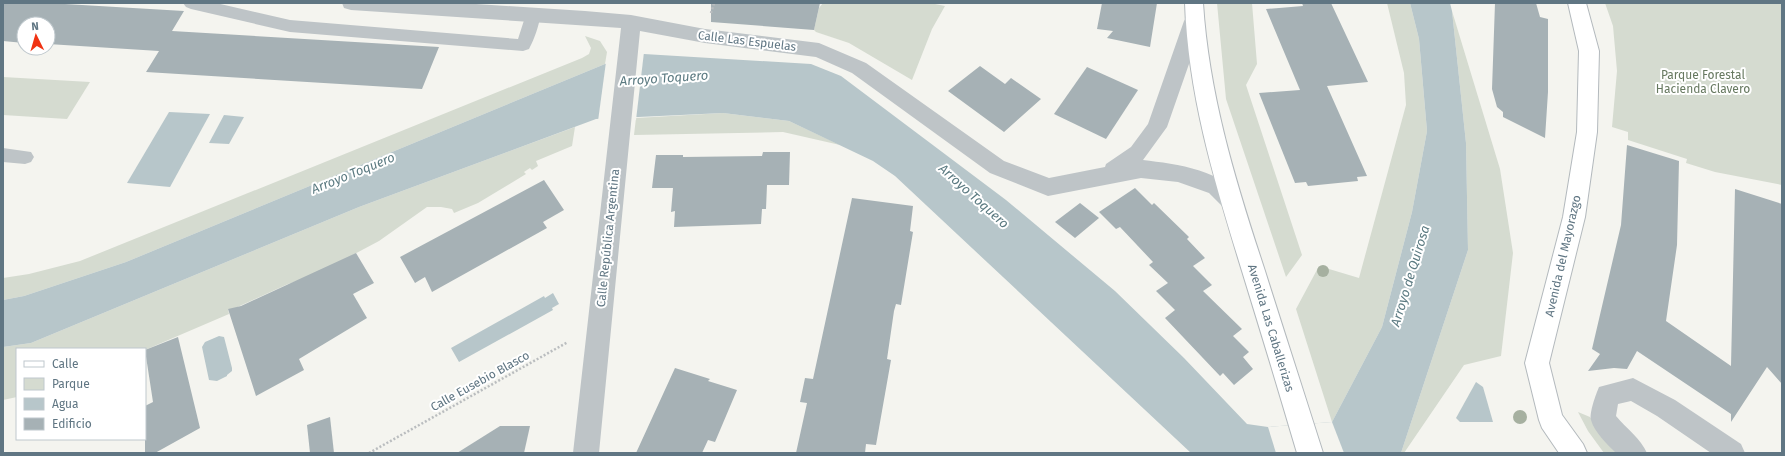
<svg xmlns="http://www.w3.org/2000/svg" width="1785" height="456" viewBox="0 0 1785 456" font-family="'Fira Sans',sans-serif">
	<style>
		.green { fill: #d5dbd0 }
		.water { fill: #b7c6ca }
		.pier { fill: #f4f4ef }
		.building { fill: #a6b1b5 }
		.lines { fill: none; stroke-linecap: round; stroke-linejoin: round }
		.secondary-casing { stroke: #b3b9bd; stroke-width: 2 }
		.path { stroke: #babdbf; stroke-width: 2.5; stroke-dasharray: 2 2; stroke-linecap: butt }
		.lane { fill: #bec4c7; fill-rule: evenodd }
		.street { fill: #bec4c7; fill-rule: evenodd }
		.secondary { fill: #fff; fill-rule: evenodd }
		.tree { fill: #a6b0a0 }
		.labels { text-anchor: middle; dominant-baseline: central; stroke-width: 4; stroke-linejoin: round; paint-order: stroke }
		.street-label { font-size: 12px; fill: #607683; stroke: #fff }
		.park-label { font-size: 12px; fill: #677960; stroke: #fff }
		.water-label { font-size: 13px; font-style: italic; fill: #5b7a81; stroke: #fff }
	</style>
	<rect width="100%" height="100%" fill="#f4f4ef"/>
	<g class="green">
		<polygon points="823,3 930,3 945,6 932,29 912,80 849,43 816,32 814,30 819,8"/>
		<polygon points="1217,3 1252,3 1257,64 1246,85 1302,255 1286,277 1226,99"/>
		<polygon points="1387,3 1410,3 1419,39 1427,131 1412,212 1382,327 1332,422 1296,309 1319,266 1359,278 1406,105 1404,73"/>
		<polygon points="1605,3 1782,3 1782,185 1715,172 1686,163 1687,159 1628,140 1628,132 1612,127 1617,71 1613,26"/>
		<polygon points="1452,11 1500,169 1513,253 1501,356 1464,365 1404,453 1401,453 1468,250 1466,143"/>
		<polygon points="585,36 600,41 607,52 605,64 126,262 24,296 3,300 3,278 29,274 80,261 582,58 589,54 591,48"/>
		<polygon points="3,77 90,82 67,119 3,115"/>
		<polygon points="723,113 789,121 840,145 783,132 634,135 636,118"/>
		<polygon points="575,127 572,146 536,161 538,166 532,170 530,168 524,172 526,174 478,203 454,213 452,209 441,207 427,207 379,241 315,275 288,284 231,310 230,309 228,309 229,314 145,350 17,349 17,397 3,400 3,347 31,343 359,207"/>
		<polygon points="1578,412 1590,417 1600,434 1619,453 1604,453 1588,431"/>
	</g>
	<g class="water">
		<polygon points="1410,3 1450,3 1452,11 1466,143 1468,250 1401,453 1191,453 895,176 873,161 789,121 723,113 596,119 359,207 31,343 3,347 3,300 24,296 126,262 605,64 644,54 811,64 841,76 1006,200 1115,291 1184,358 1247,424 1268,427 1332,422 1382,327 1412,212 1427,131 1419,39"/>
		<polygon points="169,112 210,114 170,187 127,183"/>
		<polygon points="224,115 244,117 229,144 209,143"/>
		<polygon points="553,293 559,304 552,308 553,310 459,362 451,348 544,296 545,298"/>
		<polygon points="219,336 224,337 232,368 232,371 227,375 227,376 217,381 209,380 202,347 205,342"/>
		<polygon points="1476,382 1483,387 1493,422 1460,422 1456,418"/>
	</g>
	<g class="pier">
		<polygon points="644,52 636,120 598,121 606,62"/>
		<polygon points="1332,422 1344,453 1276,453 1268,427"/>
	</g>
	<g class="building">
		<polygon points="3,3 48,3 184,11 172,31 439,47 422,89 146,72 159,51 48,44 48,24 24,24 24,43 3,41"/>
		<polygon points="711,3 820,3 814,30 711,22"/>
		<polygon points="1102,3 1157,3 1150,47 1107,38 1113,31 1097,29"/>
		<polygon points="1302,3 1331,3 1368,82 1327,86 1367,176 1357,177 1358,181 1308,186 1306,182 1295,183 1259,93 1300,90 1266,9 1303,6"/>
		<polygon points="1495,3 1536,3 1540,17 1548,19 1548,92 1545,138 1503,117 1503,112 1497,107 1492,89"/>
		<polygon points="980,66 1005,84 1011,78 1041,99 1004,132 948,91"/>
		<polygon points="1087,67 1138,90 1106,139 1054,114"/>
		<polygon points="1627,145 1679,161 1677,245 1666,321 1731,366 1735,189 1782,204 1782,384 1767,367 1731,422 1731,414 1637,351 1627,369 1614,368 1588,371 1600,354 1592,349 1621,225"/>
		<polygon points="763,152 790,152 789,185 767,185 766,209 762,209 761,224 674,227 675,211 671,212 673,188 652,188 656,155 683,155 683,157 762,156"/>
		<polygon points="544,180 564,210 543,222 547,228 432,292 425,277 415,283 400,257"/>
		<polygon points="1135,188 1152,205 1154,203 1189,237 1187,239 1205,258 1193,266 1212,285 1203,291 1242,329 1233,336 1249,352 1243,357 1253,369 1234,385 1223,373 1220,376 1165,318 1175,310 1156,291 1168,283 1149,265 1153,262 1120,227 1116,229 1099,212"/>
		<polygon points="852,198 913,206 910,231 913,232 901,305 896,304 894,311 887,359 891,360 876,445 866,444 865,453 796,453 807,403 800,402 805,378 813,379"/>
		<polygon points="1080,203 1099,218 1075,238 1055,222"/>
		<polygon points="356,253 374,283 353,294 367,318 299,359 304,370 256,396 228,309 241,306"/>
		<polygon points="178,337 200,428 155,453 145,453 145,406 153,402 145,350"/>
		<polygon points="675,368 710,379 708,381 737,390 715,442 708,440 702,453 636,453"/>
		<polygon points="330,417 334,453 310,453 307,425"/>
		<polygon points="500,426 530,426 524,453 457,453"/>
	</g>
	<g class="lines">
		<g class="secondary-casing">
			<g id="secondary">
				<path d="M1185,3h18c6,93 33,180 62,268 19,61 39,121 58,182h-26c-18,-61 -36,-121 -55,-182 -27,-88 -54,-175 -57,-268z"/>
				<polygon points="1568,3 1586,3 1599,51 1597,132 1585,217 1549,363 1562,415 1583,444 1587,453 1559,453 1542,428 1539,420 1525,363 1563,217 1577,132 1579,51"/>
			</g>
		</g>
		<g class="path">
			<polyline points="711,13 714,3"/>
			<polyline points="369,453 568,342"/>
		</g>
		<g class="lane">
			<path d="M183,3h33l74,17 228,19 9,-28 6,-2 6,2 2,4c-3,12 -6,23 -12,34l-6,2 -233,-19 -99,-23 -5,-2z"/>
			<polygon points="3,148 31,152 34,157 31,162 25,164 3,162"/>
		</g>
		<g class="street">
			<path d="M342,3h119l124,8 46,4 74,14 114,14 47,20 138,98 45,17 56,-11 1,-3 25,-17 17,-23 36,-103 3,-5 7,-2 7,2 3,5 -37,106 -24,33c33,4 84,10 100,42l-3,6 -8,3 -8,-3 -15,-15 -31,-11 -37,-4 -93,18 -58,-23 -138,-100 -36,-16 -111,-14 -65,-12 -41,422h-26l48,-425 -270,-18 -7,-2z"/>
			<path d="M1633,378l42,22 66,44 4,9h-34l-54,-37 -26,-15 -13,3 -2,12c10,12 25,23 31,37h-31c-8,-8 -22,-21 -25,-33 -2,-7 5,-26 8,-33z"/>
		</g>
		<use href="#secondary" class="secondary"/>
	</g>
	<g class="tree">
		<circle cx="1323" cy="271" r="6"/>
		<circle cx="1520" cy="417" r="7"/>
	</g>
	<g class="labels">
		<g class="street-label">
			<text transform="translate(747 41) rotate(7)">Calle Las Espuelas</text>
			<text transform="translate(608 238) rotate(-84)">Calle República Argentina</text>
			<text transform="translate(1563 256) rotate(-77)">Avenida del Mayorazgo</text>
			<text transform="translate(1271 328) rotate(73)">Avenida Las Caballerizas</text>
			<text transform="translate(480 381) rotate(-29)">Calle Eusebio Blasco</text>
		</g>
		<g class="park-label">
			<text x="1703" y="75">Parque Forestal<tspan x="1703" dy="14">Hacienda Clavero</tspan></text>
		</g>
		<g class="water-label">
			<text transform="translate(664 78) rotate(-4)">Arroyo Toquero</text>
			<text transform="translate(353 173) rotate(-22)">Arroyo Toquero</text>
			<text transform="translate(974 196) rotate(42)">Arroyo Toquero</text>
			<text transform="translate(1410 276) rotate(-73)">Arroyo de Quirosa</text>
		</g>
	</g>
	<rect width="1785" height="456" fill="none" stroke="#607683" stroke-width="8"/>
	<rect x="16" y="348" width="130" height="92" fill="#ffffff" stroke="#bfc8cd"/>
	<rect x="24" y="361" width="20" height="6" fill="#ffffff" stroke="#bfc8cd"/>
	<text x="52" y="368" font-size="12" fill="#607683">Calle</text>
	<rect x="24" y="378" width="20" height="12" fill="#d5dbd0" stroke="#bfc8cd"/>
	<text x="52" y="388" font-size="12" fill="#607683">Parque</text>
	<rect x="24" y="398" width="20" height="12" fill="#b7c6ca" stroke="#bfc8cd"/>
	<text x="52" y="408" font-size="12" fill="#607683">Agua</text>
	<rect x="24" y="418" width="20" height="12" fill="#a6b1b5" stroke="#bfc8cd"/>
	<text x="52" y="428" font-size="12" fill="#607683">Edificio</text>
	<g transform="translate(36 36) rotate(355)"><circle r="19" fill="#ffffff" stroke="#bfc8cd"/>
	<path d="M0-3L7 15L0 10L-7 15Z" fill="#f03313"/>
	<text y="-6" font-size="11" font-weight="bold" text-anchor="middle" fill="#607683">N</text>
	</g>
</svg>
